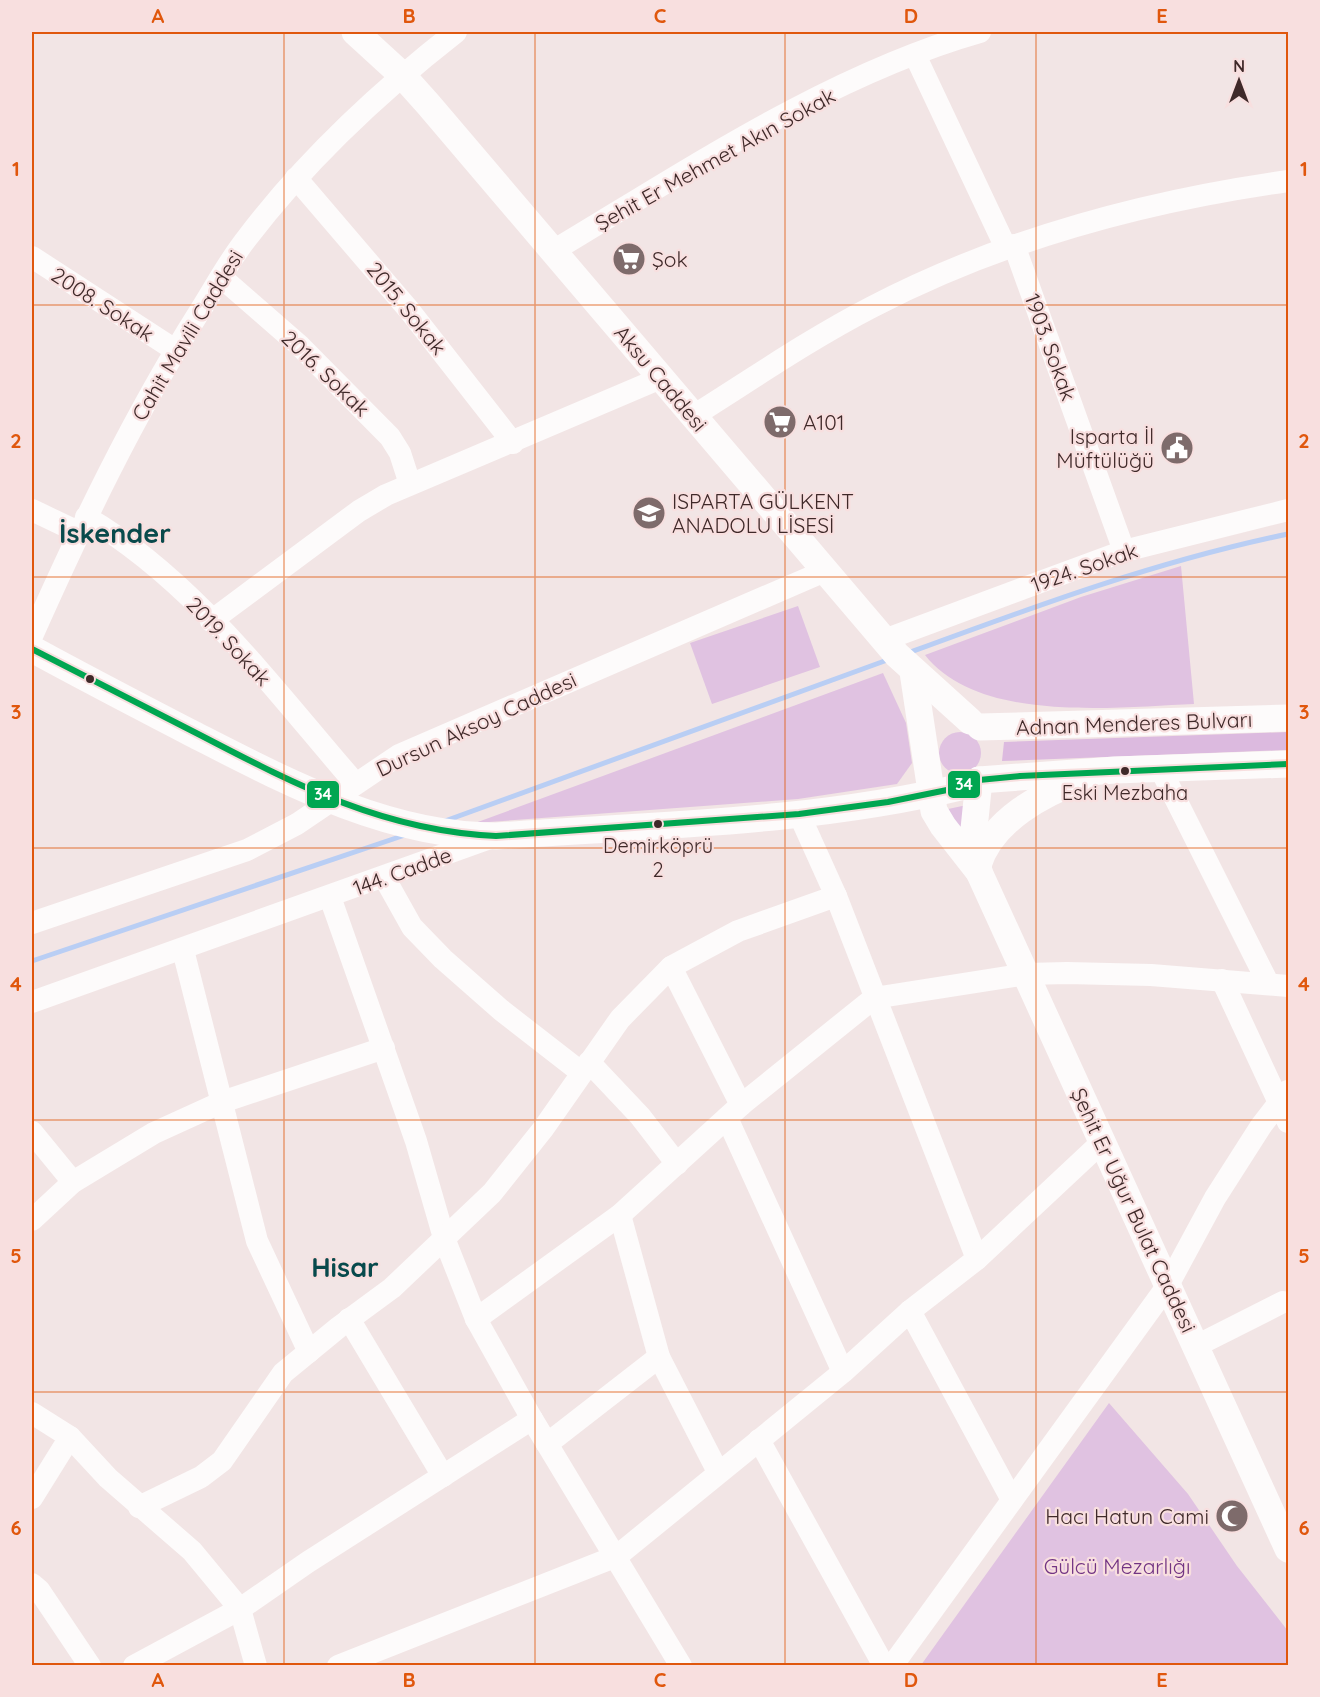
<svg xmlns="http://www.w3.org/2000/svg" width="1320" height="1697" viewBox="0 0 1320 1697" font-family="Quicksand,sans-serif">
	<style>
		.green { fill: #e0c2e1 }
		.forest { fill: #dcbadf }
		.lines { fill: none; stroke-linecap: round; stroke-linejoin: round }
		.stream { stroke: #b9cef4; stroke-width: 5 }
		.minor { stroke: #fdfbfb; stroke-width: 22 }
		.major { stroke: #fdfbfb; stroke-width: 27 }
		.bus-1-casing { stroke: #f8dfdf; stroke-width: 10 }
		.bus-1 { stroke: #00a651; stroke-width: 6 }
		.grid { fill: none; stroke: #e0570d; stroke-width: 1.5; stroke-opacity: 0.55 }
		.bus-dot { fill: #3f2929; stroke: #f8dfdf; stroke-width: 2 }
		.labels { text-anchor: middle; dominant-baseline: central; stroke-width: 4.5; stroke-linejoin: round; paint-order: stroke }
		.bus-label { font-size: 20px; fill: #3f2929; stroke: #f8dfdf }
		.street-label { font-size: 21px; fill: #3f2929; stroke: #f8dfdf }
		.poi-label { font-size: 21px; fill: #3f2929; stroke: #f8dfdf; text-anchor: start }
		.park-label { font-size: 21px; fill: #723483; stroke: #f8dfdf }
		.district-label { font-size: 27px; font-weight: bold; fill: #094a4c; stroke: #f8dfdf }
		.line-badge { stroke: #f8dfdf; stroke-width: 2 }
		.badge-label { font-size: 16px; text-anchor: middle; font-weight: bold; fill: #fff }
		.neatline { fill: none; stroke: #e0570d; stroke-width: 2 }
		.grid-label { font-size: 20px; text-anchor: middle; font-weight: bold; fill: #e0570d }
	</style>
	<rect width="100%" height="100%" fill="#f2e5e5"/>
	<g class="green">
		<path d="M1181,566l13,138c-77,3 -215,20 -269,-49l156,-58z"/>
		<polygon points="798,606 820,667 712,704 690,643"/>
		<polygon points="883,673 906,723 912,763 897,784 798,799 475,823"/>
		<circle cx="960" cy="753" r="21"/>
		<polygon points="967,805 969,849 948,809"/>
		<polygon points="1109,1403 1188,1494 1237,1566 1288,1631 1288,1665 921,1665"/>
	</g>
	<polygon class="forest" points="1288,732 1288,750 1002,761 1004,742"/>
	<g class="lines">
		<g class="stream">
			<path d="M908,653c125,-46 249,-92 380,-119"/>
			<polyline points="445,821 890,659"/>
			<polyline points="32,961 405,835"/>
		</g>
		<g class="minor">
			<polyline points="915,55 1006,248"/>
			<polyline points="296,178 409,310 513,443"/>
			<polyline points="1014,245 1124,551"/>
			<path d="M553,251c134,-80 276,-176 427,-219"/>
			<polyline points="32,257 175,350"/>
			<polyline points="221,277 299,345 390,437 400,453 410,484"/>
			<path d="M693,416c59,-37 117,-77 179,-109 129,-67 273,-106 416,-126"/>
			<polyline points="32,510 78,532"/>
			<path d="M86,517c107,62 189,174 269,266"/>
			<polyline points="211,621 359,511 386,495 661,378"/>
			<path d="M32,636c49,-110 101,-219 166,-322 16,-25 30,-52 49,-76 60,-79 131,-145 209,-206"/>
			<polyline points="884,640 1124,551 1288,510"/>
			<polyline points="1160,768 1268,983"/>
			<polyline points="799,814 836,896 977,1259"/>
			<polyline points="384,877 412,927 443,959 501,1010 582,1073"/>
			<polyline points="330,897 416,1141 444,1238 476,1319 532,1419 681,1666"/>
			<polyline points="32,923 247,850 297,824 399,755 825,571"/>
			<polyline points="183,950 257,1241 309,1352"/>
			<polyline points="671,967 741,1105"/>
			<polyline points="1222,980 1288,1122"/>
			<polyline points="32,1002 493,837"/>
			<polyline points="589,1062 640,1116 677,1164"/>
			<polyline points="727,1118 843,1372"/>
			<polyline points="32,1132 73,1182"/>
			<polyline points="620,1215 659,1357 718,1472"/>
			<polyline points="32,1220 73,1182 154,1133 222,1102 384,1048"/>
			<polyline points="910,1311 1012,1500"/>
			<polyline points="349,1319 443,1476"/>
			<polyline points="476,1319 620,1215 741,1105 874,998 1026,974 1067,973 1151,975 1288,986"/>
			<polyline points="1196,1346 1283,1302"/>
			<polyline points="32,1413 70,1437 108,1478 192,1551 240,1609 256,1666"/>
			<polyline points="759,1440 884,1666"/>
			<polyline points="547,1444 659,1357"/>
			<polyline points="32,1498 70,1437"/>
			<polyline points="139,1507 201,1477 222,1461 283,1373 339,1327 392,1288 492,1193 543,1129 620,1019 671,967 738,931 836,896"/>
			<polyline points="32,1584 39,1590 90,1666"/>
			<polyline points="134,1666 240,1609 308,1562 532,1419"/>
			<polyline points="338,1666 617,1556 843,1372 910,1311 977,1259 1102,1142"/>
			<polyline points="892,1666 1168,1285 1215,1198 1261,1126 1288,1091"/>
		</g>
		<g class="major">
			<polyline points="355,32 402,75 428,104 897,655 970,721"/>
			<path d="M32,649c53,29 107,57 161,85 94,48 195,102 303,102 156,-11 316,-13 469,-50"/>
			<polyline points="913,672 934,811 943,826 979,872 974,829 979,780"/>
			<polyline points="980,727 1288,718"/>
			<polyline points="979,780 1115,770 1288,764"/>
			<path d="M978,865c14,-45 65,-72 107,-87"/>
			<polyline points="979,872 1288,1549"/>
		</g>
		<g class="bus-1-casing">
			<path id="bus-1" d="M32,649c57,29 113,58 170,87 96,50 183,95 294,100l303,-22 89,-12 59,-12 32,-10 41,-4 268,-12"/>
		</g>
		<use href="#bus-1" class="bus-1"/>
	</g>
	<path class="grid" d="M284,32v1634M535,32v1634M785,32v1634M1036,32v1634M32,305h1256M32,577h1256M32,848h1256M32,1120h1256M32,1392h1256"/>
	<defs>
		<g id="supermarket-disc" transform="scale(1.725)"><circle r="9.5" fill="#7e6b6b" stroke="#f8dfdf"/><path d="M-6-5.5h2.5l.6 2H6L4.5 2H-2.5L-4.4-4H-6ZM-1.5 3.2a1.3 1.3 0 1 0 .1 0ZM3 3.2a1.3 1.3 0 1 0 .1 0Z" fill="#fff"/></g>
		<g id="civic-disc" transform="scale(1.725)"><circle r="9.5" fill="#7e6b6b" stroke="#f8dfdf"/><path d="M-.6-6.5H3V-4.5H.6V-3L4-1V1h2V6H-6V1h2V-1L-.6-3ZM-1.2 2.5V6h2.4V2.5Z" fill="#fff"/></g>
		<g id="school-disc" transform="scale(1.725)"><circle r="9.5" fill="#7e6b6b" stroke="#f8dfdf"/><path d="M0-5L7-2L0 1L-7-2ZM-4 1L0 2.5L4 1V4Q0 6-4 4Z" fill="#fff"/></g>
		<g id="mosque-disc" transform="scale(1.725)"><circle r="9.5" fill="#7e6b6b" stroke="#f8dfdf"/><path d="M3.5-4.9A6 6 0 1 0 3.5 4.9A5 5 0 1 1 3.5-4.9Z" fill="#fff"/></g>
	</defs>
	<g fill-rule="evenodd">
		<use href="#supermarket-disc" x="629" y="259"/>
		<use href="#supermarket-disc" x="780" y="422"/>
		<use href="#civic-disc" x="1177" y="448"/>
		<use href="#school-disc" x="649" y="513"/>
		<use href="#mosque-disc" x="1232" y="1516"/>
	</g>
	<g class="bus-dot">
		<circle cx="90" cy="679" r="5"/>
		<circle cx="1125" cy="771" r="5"/>
		<circle cx="658" cy="824" r="5"/>
	</g>
	<g class="labels">
		<g class="bus-label">
			<text x="1125" y="792">Eski Mezbaha</text>
			<text x="658" y="845">Demirköprü<tspan x="658" dy="24">2</tspan></text>
		</g>
		<g class="street-label">
			<text transform="translate(715 159) rotate(-29)">Şehit Er Mehmet Akın Sokak</text>
			<text transform="translate(103 304) rotate(33)">2008. Sokak</text>
			<text transform="translate(407 308) rotate(51)">2015. Sokak</text>
			<text transform="translate(187 335) rotate(-59)">Cahit Mavili Caddesi</text>
			<text transform="translate(1051 347) rotate(70)">1903. Sokak</text>
			<text transform="translate(326 373) rotate(44)">2016. Sokak</text>
			<text transform="translate(661 378) rotate(50)">Aksu Caddesi</text>
			<text transform="translate(1084 567) rotate(-19)">1924. Sokak</text>
			<text transform="translate(229 641) rotate(47)">2019. Sokak</text>
			<text transform="translate(1134 723) rotate(-2)">Adnan Menderes Bulvarı</text>
			<text transform="translate(476 724) rotate(-25)">Dursun Aksoy Caddesi</text>
			<text transform="translate(402 871) rotate(-20)">144. Cadde</text>
			<text transform="translate(1134 1210) rotate(65)">Şehit Er Uğur Bulat Caddesi</text>
		</g>
		<g class="poi-label">
			<text x="652" y="259">Şok</text>
			<text x="803" y="422">A101</text>
			<text x="1154" y="436" text-anchor="end">Isparta İl<tspan x="1154" dy="24">Müftülüğü</tspan></text>
			<text x="672" y="501">ISPARTA GÜLKENT<tspan x="672" dy="24">ANADOLU LİSESİ</tspan></text>
			<text x="1209" y="1516" text-anchor="end">Hacı Hatun Cami</text>
		</g>
		<g class="park-label">
			<text x="1117" y="1566">Gülcü Mezarlığı</text>
		</g>
		<g class="district-label">
			<text x="115" y="533">İskender</text>
			<text x="345" y="1267">Hisar</text>
		</g>
	</g>
	<g class="line-badge">
		<rect x="947" y="770" width="34" height="29" rx="6" fill="#00a651"/>
		<rect x="306" y="780" width="34" height="29" rx="6" fill="#00a651"/>
	</g>
	<g class="badge-label">
		<text x="964" y="790">34</text>
		<text x="323" y="800">34</text>
	</g>
	<rect width="1320" height="1697" fill="none" stroke="#f8dfdf" stroke-width="66"/>
	<g transform="translate(1239 81)" stroke="#f8dfdf" stroke-width="4.5" paint-order="stroke">
	<path d="M0-4.5L10 22L0 15L-10 22Z" fill="#3f2929"/>
	<text y="-9" font-size="16" font-weight="bold" text-anchor="middle" fill="#3f2929">N</text>
	</g>
	<rect x="33" y="33" width="1254" height="1631" class="neatline"/>
	<g class="grid-label">
		<text x="158" y="23">A</text>
		<text x="409" y="23">B</text>
		<text x="660" y="23">C</text>
		<text x="911" y="23">D</text>
		<text x="1162" y="23">E</text>
		<text x="16" y="176">1</text>
		<text x="1304" y="176">1</text>
		<text x="16" y="448">2</text>
		<text x="1304" y="448">2</text>
		<text x="16" y="719">3</text>
		<text x="1304" y="719">3</text>
		<text x="16" y="991">4</text>
		<text x="1304" y="991">4</text>
		<text x="16" y="1263">5</text>
		<text x="1304" y="1263">5</text>
		<text x="16" y="1535">6</text>
		<text x="1304" y="1535">6</text>
		<text x="158" y="1687">A</text>
		<text x="409" y="1687">B</text>
		<text x="660" y="1687">C</text>
		<text x="911" y="1687">D</text>
		<text x="1162" y="1687">E</text>
	</g>
</svg>
